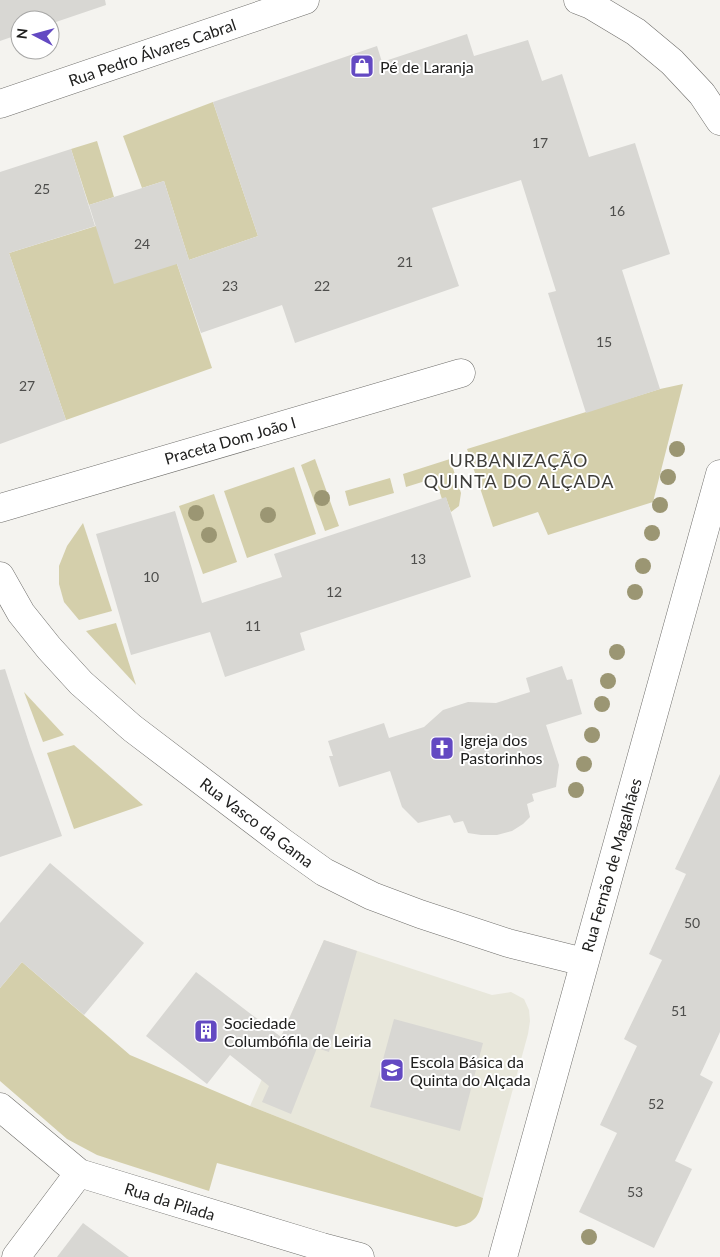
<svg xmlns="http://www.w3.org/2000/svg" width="720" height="1257" viewBox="0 0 720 1257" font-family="Lato,sans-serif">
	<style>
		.built { fill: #e8e7db }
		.green { fill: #d4cfab }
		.building { fill: #d8d7d3 }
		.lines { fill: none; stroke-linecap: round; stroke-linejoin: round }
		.minor-casing { stroke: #6f6e6b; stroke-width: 29 }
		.minor { stroke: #fff; stroke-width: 28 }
		.tree { fill: #9b9673 }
		.labels { text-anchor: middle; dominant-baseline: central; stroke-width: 4; stroke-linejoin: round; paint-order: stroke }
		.number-label { font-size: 14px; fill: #4e4e4c }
		.street-label { font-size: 16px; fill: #20201f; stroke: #fff }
		.poi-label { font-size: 16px; fill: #20201f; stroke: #fff; text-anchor: start }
		.neighbourhood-label { font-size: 18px; letter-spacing: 1px; fill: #3e3d3a; stroke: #fff }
	</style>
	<rect width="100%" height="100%" fill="#f4f3ef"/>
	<polygon class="built" points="324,940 492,995 511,992 524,999 529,1010 530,1021 528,1034 483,1198 250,1106"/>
	<g class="green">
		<polygon points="213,102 258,236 189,260 164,181 142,188 123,136"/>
		<polygon points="97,141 114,197 89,205 71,149"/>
		<polygon points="96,226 177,264 212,368 66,420 9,253"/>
		<polygon points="683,384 653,502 548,535 538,512 493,527 467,449 660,389"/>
		<polygon points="315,459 339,526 325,531 301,465"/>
		<polygon points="450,459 461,493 459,506 451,512 446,498 442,499 435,478 406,487 403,474"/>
		<polygon points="294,467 316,534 247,558 224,491"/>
		<polygon points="390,478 394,493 349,506 345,491"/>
		<polygon points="214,494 237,562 203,574 179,506"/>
		<polygon points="83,523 112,611 79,620 64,602 59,584 59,566 67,546"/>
		<polygon points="116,623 136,685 86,631"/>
		<polygon points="24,692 64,735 43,742"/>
		<polygon points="74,745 143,805 74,829 47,753"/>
		<path d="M22,962l108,93 120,51 233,92c-4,18 -7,25 -27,29l-239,-64 -8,28 -112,-36 -30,-16 -67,-58v-93z"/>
	</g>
	<g class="building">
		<polygon points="0,0 105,0 106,5 50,24 50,20 20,20 20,34 0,41"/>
		<polygon points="467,34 474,56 528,40 542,81 562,74 589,157 635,143 670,254 622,270 660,389 586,413 548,293 556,291 521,180 432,208 459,286 295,343 282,305 201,333 177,264 180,263 114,284 89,205 164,181 189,260 258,236 213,102 377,46 382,62"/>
		<polygon points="71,149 95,226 9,253 66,420 0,444 0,172"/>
		<polygon points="446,497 471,577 300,633 305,650 225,677 210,632 131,655 96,534 175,511 202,603 282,577 274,554"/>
		<polygon points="562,666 567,680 572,679 582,714 546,725 559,765 556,787 532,794 534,801 527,804 530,817 523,824 512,831 497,835 481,835 468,833 463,821 454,823 450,815 418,823 402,807 390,771 339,787 329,756 333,756 328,741 384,723 389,738 424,727 443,710 468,702 496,703 530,692 526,678"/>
		<polygon points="5,669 30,746 62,836 0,857 0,670"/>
		<polygon points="720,774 720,1032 700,1075 713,1082 675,1161 692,1169 654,1248 579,1212 617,1133 600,1125 637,1046 624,1039 662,960 649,954 686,874 675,869"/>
		<polygon points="50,863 144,943 84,1015 22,962 0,988 0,923"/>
		<polygon points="324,940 357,951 329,1052 317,1048 291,1114 262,1102 269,1086 230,1055 207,1084 146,1036 196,972 281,1037"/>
		<polygon points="394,1019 483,1043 460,1131 370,1107"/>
		<polygon points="83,1223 129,1257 57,1257"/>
	</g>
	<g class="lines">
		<g class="minor-casing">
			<g id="minor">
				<polyline points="578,0 591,5 636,32 672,62 702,94 720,121"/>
				<polyline points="0,104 305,0"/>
				<polyline points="0,508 461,373"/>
				<polyline points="0,576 21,613 49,648 81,683 132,728 282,842 324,872 372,896 420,914 508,943 584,962"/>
				<polyline points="0,1107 79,1173 322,1247 360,1257"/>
				<polyline points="16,1257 79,1173"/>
				<polyline points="503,1257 720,474"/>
			</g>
		</g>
		<use href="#minor" class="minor"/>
	</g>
	<g class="tree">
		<circle cx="677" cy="449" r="8"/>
		<circle cx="668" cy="477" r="8"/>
		<circle cx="322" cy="498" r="8"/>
		<circle cx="660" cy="505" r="8"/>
		<circle cx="196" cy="513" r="8"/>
		<circle cx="268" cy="515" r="8"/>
		<circle cx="652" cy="533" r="8"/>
		<circle cx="209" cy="535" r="8"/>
		<circle cx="643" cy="566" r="8"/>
		<circle cx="635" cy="592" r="8"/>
		<circle cx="617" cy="652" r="8"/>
		<circle cx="608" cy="681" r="8"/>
		<circle cx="602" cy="704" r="8"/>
		<circle cx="592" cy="735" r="8"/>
		<circle cx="584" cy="764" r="8"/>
		<circle cx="576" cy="790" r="8"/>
		<circle cx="589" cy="1237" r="8"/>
	</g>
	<defs>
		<g id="shop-square" transform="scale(1.25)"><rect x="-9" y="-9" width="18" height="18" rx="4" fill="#6349c2" stroke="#fff"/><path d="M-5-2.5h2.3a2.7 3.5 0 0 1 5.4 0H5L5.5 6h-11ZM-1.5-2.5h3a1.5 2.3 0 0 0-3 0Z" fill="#fff"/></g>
		<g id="church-square" transform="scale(1.25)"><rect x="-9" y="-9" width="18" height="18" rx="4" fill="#6349c2" stroke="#fff"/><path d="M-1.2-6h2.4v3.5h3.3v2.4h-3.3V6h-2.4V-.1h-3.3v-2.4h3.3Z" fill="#fff"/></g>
		<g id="building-square" transform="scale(1.25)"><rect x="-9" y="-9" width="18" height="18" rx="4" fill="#6349c2" stroke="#fff"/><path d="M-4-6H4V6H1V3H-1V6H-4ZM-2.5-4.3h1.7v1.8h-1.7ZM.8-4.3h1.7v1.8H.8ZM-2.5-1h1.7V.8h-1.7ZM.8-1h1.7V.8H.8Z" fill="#fff"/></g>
		<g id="school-square" transform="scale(1.25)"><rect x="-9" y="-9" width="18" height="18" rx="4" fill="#6349c2" stroke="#fff"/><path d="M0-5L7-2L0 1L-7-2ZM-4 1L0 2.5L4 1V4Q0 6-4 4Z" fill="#fff"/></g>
	</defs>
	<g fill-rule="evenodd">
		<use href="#shop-square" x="362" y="66"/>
		<use href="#church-square" x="442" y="748"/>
		<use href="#building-square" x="206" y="1031"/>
		<use href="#school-square" x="392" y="1070"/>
	</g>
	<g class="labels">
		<g class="number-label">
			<text x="540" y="142">17</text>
			<text x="42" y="188">25</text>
			<text x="617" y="210">16</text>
			<text x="142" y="243">24</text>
			<text x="405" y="261">21</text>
			<text x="230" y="285">23</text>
			<text x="322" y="285">22</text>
			<text x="604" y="341">15</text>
			<text x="27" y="385">27</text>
			<text x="418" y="558">13</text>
			<text x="151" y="576">10</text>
			<text x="334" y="591">12</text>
			<text x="253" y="625">11</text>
			<text x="692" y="922">50</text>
			<text x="679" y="1010">51</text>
			<text x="656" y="1103">52</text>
			<text x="635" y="1191">53</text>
		</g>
		<g class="street-label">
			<text transform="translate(152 52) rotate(-19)">Rua Pedro Álvares Cabral</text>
			<text transform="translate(230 440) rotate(-16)">Praceta Dom João I</text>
			<text transform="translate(257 822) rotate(37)">Rua Vasco da Gama</text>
			<text transform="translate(611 865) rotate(-74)">Rua Fernão de Magalhães</text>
			<text transform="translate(170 1201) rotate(17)">Rua da Pilada</text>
		</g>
		<g class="poi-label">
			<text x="380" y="66">Pé de Laranja</text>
			<text x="460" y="739">Igreja dos<tspan x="460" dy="18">Pastorinhos</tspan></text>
			<text x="224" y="1022">Sociedade<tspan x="224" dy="18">Columbófila de Leiria</tspan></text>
			<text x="410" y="1061">Escola Básica da<tspan x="410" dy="18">Quinta do Alçada</tspan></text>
		</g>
		<g class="neighbourhood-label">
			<text x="519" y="460">URBANIZAÇÃO<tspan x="519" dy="21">QUINTA DO ALÇADA</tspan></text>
		</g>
	</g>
	<g transform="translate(35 35) rotate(276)"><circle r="24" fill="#ffffff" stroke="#a6a6a5"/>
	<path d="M0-4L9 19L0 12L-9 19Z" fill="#6349c2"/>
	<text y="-8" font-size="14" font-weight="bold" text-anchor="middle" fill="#20201f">N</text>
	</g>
</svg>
